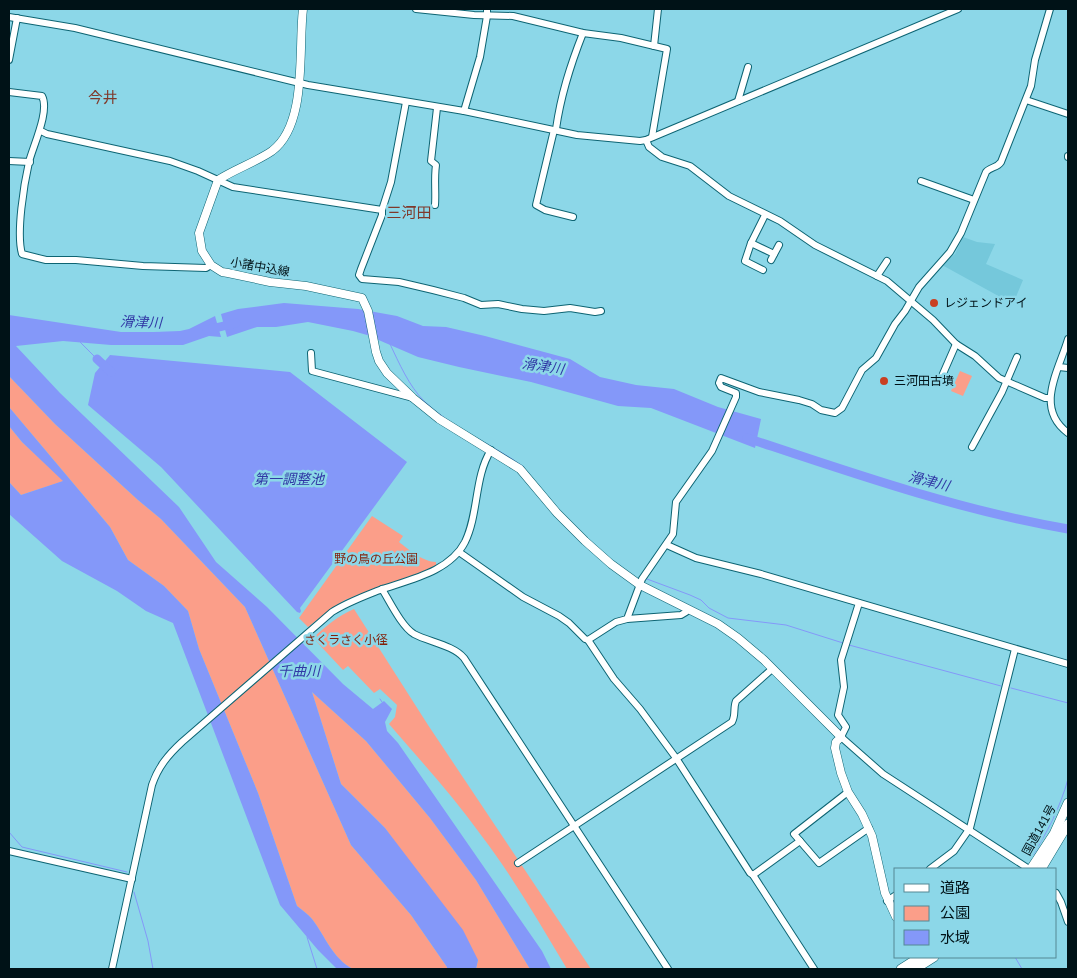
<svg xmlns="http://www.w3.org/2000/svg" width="1077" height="978" viewBox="0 0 1077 978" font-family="Helvetica,'Noto Sans JP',sans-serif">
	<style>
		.built { fill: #75c8db }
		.green { fill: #fb9e89 }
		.water { fill: #8498f9 }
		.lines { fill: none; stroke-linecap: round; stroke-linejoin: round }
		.stream { stroke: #8498f9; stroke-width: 1 }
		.river { stroke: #8498f9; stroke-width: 9 }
		.minor-casing { stroke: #0d6473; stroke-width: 8 }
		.major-casing { stroke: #0d6473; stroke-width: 9 }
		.highway-casing { stroke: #0d6473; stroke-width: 10 }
		.minor { stroke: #fff; stroke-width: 6 }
		.major { stroke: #fff; stroke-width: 8 }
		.highway { stroke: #fff; stroke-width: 9 }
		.poi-dot { fill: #c93f22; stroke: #8cd7e8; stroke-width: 2 }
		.labels { text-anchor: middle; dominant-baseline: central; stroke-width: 5; stroke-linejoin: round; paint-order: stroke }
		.street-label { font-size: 12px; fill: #001217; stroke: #8cd7e8 }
		.poi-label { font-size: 12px; fill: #001217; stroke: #8cd7e8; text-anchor: start }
		.park-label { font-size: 12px; fill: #831f09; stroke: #8cd7e8 }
		.water-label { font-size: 14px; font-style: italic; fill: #3138a5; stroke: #8cd7e8 }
		.quarter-label { font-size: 15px; fill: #7f392b; stroke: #8cd7e8 }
	</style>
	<rect width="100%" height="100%" fill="#8cd7e8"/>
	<polygon class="built" points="963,237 977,242 995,244 986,264 1023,280 1013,304 942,265 955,254"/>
	<g class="green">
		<polygon points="960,371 972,376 963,396 951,391"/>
		<path d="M9,376l46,48 83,76 23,19 84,88 106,238 60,70 36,52v2h-94c-20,-10 -28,-33 -41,-50 -4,-5 -10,-9 -15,-13l-39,-113 -59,-144 -11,-38 -24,-25 -36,-26 -18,-33 -101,-120z"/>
		<polygon points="9,426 22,442 64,481 21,495 9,482"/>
		<path d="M372,516l31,20 -4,6c9,7 24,20 37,20v3l-13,7 -78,28 -11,7 -26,20 -9,-9z"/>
		<path d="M354,609l74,116 163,244h-24c-27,-45 -54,-92 -86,-134 -28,-39 -61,-75 -92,-111l6,-7 2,-12 -17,-16 -6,4 -26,-27 -5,4 -29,-31v-2c12,-11 24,-21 40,-28z"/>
		<polygon points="312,692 366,741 430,818 476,880 530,969 476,969 478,960 385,828 341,784"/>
	</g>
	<g class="water">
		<polygon points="284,303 358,309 397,316 423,326 446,327 485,336 570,359 600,377 636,385 674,389 718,407 761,419 755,448 651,408 618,406 531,382 459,367 418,357 367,335 353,331 308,322 276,327 257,327 227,337 221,314 238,309"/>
		<polygon points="9,315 121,332 154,332 180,331 189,329 215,316 221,337 209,336 183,345 111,345 63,341 16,346 60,393 179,507 216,562 267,607 343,684 373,709 384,701 392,709 385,722 387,731 398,743 542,951 551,969 530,969 476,880 430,818 366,741 312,692 341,784 385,828 463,930 478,960 476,969 447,969 447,967 411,915 351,845 245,607 161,519 138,500 55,424 9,376"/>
		<polygon points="110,355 290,372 407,462 300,608 301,611 300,613 297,612 161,467 88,405 95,373"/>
		<path d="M9,407l101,120 18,33 36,26 24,25 11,38 59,144 39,113c5,4 11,8 15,13 13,17 21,40 41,50h-16l-19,-19 -38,-45 -107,-282 -27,-12 -29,-20 -55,-30 -53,-47v-32l12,13 42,-14 -41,-39 -13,-16z"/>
	</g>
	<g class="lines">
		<g class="stream">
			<polyline points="80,342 97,359"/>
			<path d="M390,344c9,19 19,42 34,57 29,28 68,43 100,66"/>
			<polyline points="647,579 690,595 701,600 709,608 728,618 786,625 843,643"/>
			<polyline points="849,645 1001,686"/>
			<polyline points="1011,688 1068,703"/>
			<polyline points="380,699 382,702"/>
			<polyline points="9,832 22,847 127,872"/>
			<path d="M1031,858c16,-25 29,-50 37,-79"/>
			<polyline points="134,892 148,941 153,969"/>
			<polyline points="307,937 317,969"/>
			<polyline points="1015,957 1022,969"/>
		</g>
		<g class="river">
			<polyline points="207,330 236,323"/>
			<polyline points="97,359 111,372"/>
			<path d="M747,438c105,35 211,72 321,91"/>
		</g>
		<g class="minor-casing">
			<g id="minor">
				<polyline points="416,9 474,15 513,16 583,33 621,38 667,49 652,137"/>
				<polyline points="9,17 75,28 308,85 464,111 577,135 640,141 646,140 958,9"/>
				<polyline points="654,46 658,9"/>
				<polyline points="9,60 17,18"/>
				<path d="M9,92l33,4c8,15 -9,50 -13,66 -5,22 -13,71 -7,92l24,6h30l67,6 63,2 5,-3"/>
				<polyline points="1026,100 1068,114"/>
				<polyline points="738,101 748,67"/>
				<polyline points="464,111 480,57 487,16 487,9"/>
				<polyline points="41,131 47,134 170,161 198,171 233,187 382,210 382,215 361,269 359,275 362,279 399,282 433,290 464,298 481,305 498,304 522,309 544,311 570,308 595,312 601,311"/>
				<polyline points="646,140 649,147 662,157 690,166 729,196 780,221 815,245 887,281 933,320 956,344 975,356 999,378 1045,398 1050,398"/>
				<polyline points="1068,157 1068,156"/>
				<polyline points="9,161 30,162"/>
				<polyline points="921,181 974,200"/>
				<path d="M435,205c1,-13 -1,-26 1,-40l-5,-4 6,-53"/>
				<polyline points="382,210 391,182 406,102"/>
				<path d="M573,217l-28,-7 -9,-5 18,-75 2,-1c5,-35 14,-63 27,-96"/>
				<polyline points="751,243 774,254"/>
				<polyline points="771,260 779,245"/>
				<polyline points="763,270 745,261 751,243 765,215"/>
				<polyline points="877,276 887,261"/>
				<path d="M1068,339c-9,31 -34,69 0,94"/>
				<polyline points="311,353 312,371 413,398"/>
				<polyline points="1059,367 1068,368"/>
				<polyline points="942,376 956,344"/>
				<polyline points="972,447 1002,392 1017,357"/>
				<polyline points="667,545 696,558 761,574 1068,664"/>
				<polyline points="459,552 523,597 559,616 569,623 585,639 588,640 614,679 640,709 676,758 750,873 753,875 814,969"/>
				<path d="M382,589c8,13 20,38 32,45 15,8 39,11 50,24l204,311"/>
				<polyline points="859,603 841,660 844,687 838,715 846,727 841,737 883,774 1029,869"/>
				<polyline points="627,619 681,615 686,612 687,609"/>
				<path d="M588,640l28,-18 11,-3 15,-40 31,-45 3,-32 36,-51 24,-54v-4l-15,-6 -2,-4 2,-5 38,14 40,8 13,4 9,6 14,3 7,-5 20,-38 14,-12 19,-34 10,-13 14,-24 31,-35 11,-19 25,-61c4,-5 11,-4 15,-10l30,-76 4,-26 15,-51"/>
				<polyline points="848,792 794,834 819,863 869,828"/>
				<polyline points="9,851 132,879"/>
				<path d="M518,863l214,-141c4,-7 1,-14 4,-21l36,-32"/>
				<polyline points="930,869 954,851 970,828 1015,649"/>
				<polyline points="753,875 800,841"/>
				<polyline points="1056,893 1061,902 1068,922"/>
				<polyline points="887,901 896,895"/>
				<path d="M112,969l40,-184c6,-18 16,-30 30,-43l150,-130c14,-9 30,-15 45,-21 30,-11 72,-18 88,-49 14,-29 9,-65 26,-92"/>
			</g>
		</g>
		<g class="major-casing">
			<path id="major" d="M303,9c-5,40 5,115 -31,142 -16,11 -37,18 -54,29l-19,53 3,18 9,14 11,7 6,1 42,9 36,4 56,12 6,13 8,41 3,9 8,12 26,25 26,21 81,50 37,44 28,28 26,23 29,21 78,39 20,14 26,22 77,77 -5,5 -1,6 6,25 7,19 14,22 10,22 13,57 11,24"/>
		</g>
		<g class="highway-casing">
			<g id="highway">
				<polyline points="1031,869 1054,834 1068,803"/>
				<polyline points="1041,869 1068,824"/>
				<polyline points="901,969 920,957"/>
				<polyline points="915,969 934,957"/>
			</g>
		</g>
		<use href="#minor" class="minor"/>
		<use href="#major" class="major"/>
		<use href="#highway" class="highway"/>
	</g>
	<g class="poi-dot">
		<circle cx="934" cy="303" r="5"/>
		<circle cx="884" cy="381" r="5"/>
	</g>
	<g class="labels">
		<g class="street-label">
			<text transform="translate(260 267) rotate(10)">小諸中込線</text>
			<text transform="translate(1039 830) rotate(-61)">国道141号</text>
		</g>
		<g class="poi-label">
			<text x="944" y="303">レジェンドアイ</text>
			<text x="894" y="381">三河田古墳</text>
		</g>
		<g class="park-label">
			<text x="376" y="559">野の鳥の丘公園</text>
			<text x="346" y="640">さくラさく小径</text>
		</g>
		<g class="water-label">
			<text transform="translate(141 322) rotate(2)">滑津川</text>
			<text transform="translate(543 366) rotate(9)">滑津川</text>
			<text x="289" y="479">第一調整池</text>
			<text transform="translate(929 481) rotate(14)">滑津川</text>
			<text x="299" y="671">千曲川</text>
		</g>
		<g class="quarter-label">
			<text x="103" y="97">今井</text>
			<text x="409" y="212">三河田</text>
		</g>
	</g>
	<rect width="1077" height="978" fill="none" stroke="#001217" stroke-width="20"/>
	<rect x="894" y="868" width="162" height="90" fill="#8cd7e8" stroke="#548894"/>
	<rect x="904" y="884" width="25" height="8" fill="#ffffff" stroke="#548894"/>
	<text x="940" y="893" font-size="15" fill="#001217">道路</text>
	<rect x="904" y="906" width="25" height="15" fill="#fb9e89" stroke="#548894"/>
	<text x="940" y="918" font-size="15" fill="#001217">公園</text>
	<rect x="904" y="930" width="25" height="15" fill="#8498f9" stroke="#548894"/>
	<text x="940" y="943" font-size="15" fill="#001217">水域</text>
</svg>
